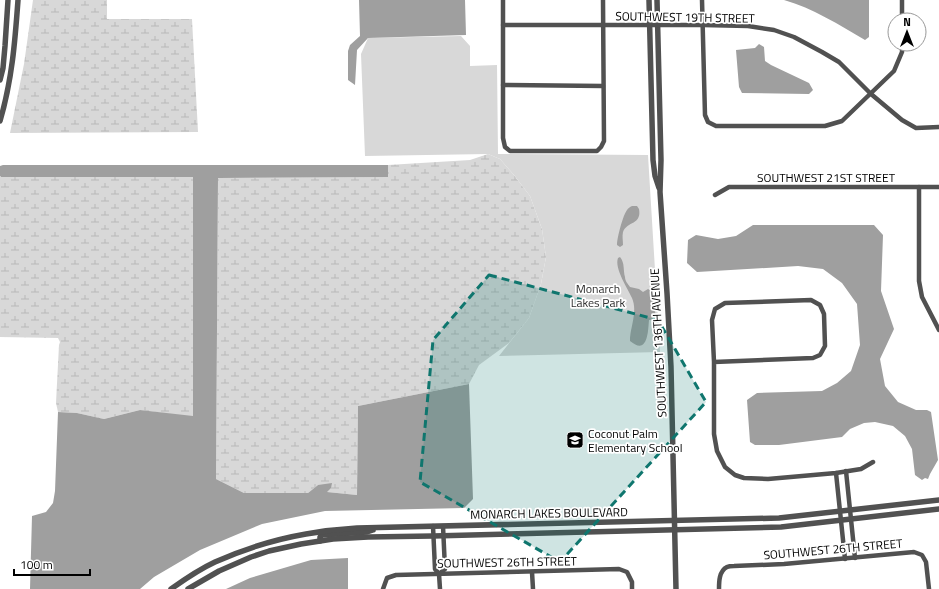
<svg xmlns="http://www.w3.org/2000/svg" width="939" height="589" viewBox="0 0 939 589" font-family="'Titillium Web',sans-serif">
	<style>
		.wetland { fill: url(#wetland-marsh) }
		.park { fill: #d8d8d8 }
		.water { fill: #9f9f9f }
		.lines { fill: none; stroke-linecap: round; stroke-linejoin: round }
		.minor { stroke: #515151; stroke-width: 4.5 }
		.tertiary { stroke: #515151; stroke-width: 5.5 }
		.marked { fill: #0f766e; fill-opacity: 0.2; stroke: #0f766e; stroke-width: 3; stroke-dasharray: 8 5; stroke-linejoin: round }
		.labels { text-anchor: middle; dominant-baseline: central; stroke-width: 3.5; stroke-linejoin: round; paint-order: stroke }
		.street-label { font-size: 12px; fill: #000; stroke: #fff }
		.park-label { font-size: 12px; fill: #2f2f2f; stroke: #fff }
		.poi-label { font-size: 12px; fill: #000; stroke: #fff; text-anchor: start }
	</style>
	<defs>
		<pattern id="wetland-marsh" width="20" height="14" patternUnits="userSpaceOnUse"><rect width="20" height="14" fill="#d8d8d8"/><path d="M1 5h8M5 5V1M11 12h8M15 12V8" fill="none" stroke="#b8b8b8"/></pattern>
	</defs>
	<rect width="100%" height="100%" fill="#fff"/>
	<g class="wetland">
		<polygon points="33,0 107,0 107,19 192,19 198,132 10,133 24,64"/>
		<polygon points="488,154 500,159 514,175 530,196 542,229 546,257 541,284 529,318 509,343 479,365 469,384 358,406 357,495 327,492 318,485 308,493 244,493 216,479 218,178 388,177 388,165 470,160"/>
		<polygon points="0,177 193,177 193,417 140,410 104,419 77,413 58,412 56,403 59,345 60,342 58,338 0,337"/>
	</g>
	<polygon class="park" points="461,36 470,46 470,66 497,65 498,154 648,155 660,352 499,356 529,318 541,284 546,257 542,229 530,196 514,175 500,159 488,154 365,156 361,54 368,38"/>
	<g class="water">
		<polygon points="359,0 465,0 466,35 368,38 357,50 355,85 348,80 348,51 350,45 360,36"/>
		<path d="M784,0h85v37l-4,3c-26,-15 -52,-32 -81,-40z"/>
		<polygon points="759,44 764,47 765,61 771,65 809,83 813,90 809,94 742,93 739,87 736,50 755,48"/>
		<polygon points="3,165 388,165 388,177 218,178 216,479 244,493 308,493 318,485 332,483 331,488 327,492 357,495 358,406 469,384 473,499 464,508 325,511 262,524 200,550 154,577 140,589 30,589 32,516 46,512 53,503 55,491 58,412 77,413 104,419 140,410 193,416 193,177 1,177 0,176 0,166"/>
		<path d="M632,206h5l2,3c3,16 -12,12 -16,23 -1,4 0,9 0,13l-3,2 -3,-2c0,-7 6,-30 10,-35 1,-2 3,-3 5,-4z"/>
		<polygon points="753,225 874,225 883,235 881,291 894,329 880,359 885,386 898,402 916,410 927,410 931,412 938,460 930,474 928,479 925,478 922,480 915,475 912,449 905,436 893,426 875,422 864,423 850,429 842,437 779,445 755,445 750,442 747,400 757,393 822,391 837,383 851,371 860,345 857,304 842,283 823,269 798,266 697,272 687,263 688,240 696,235 718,239 736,236"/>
		<path d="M620,257c5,6 3,13 5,20 0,4 3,7 5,10l9,2 4,3 5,-3 4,2 1,3 3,25 -7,1c-1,11 -1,36 -19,21 0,-14 8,-29 2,-43 -4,-9 -18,-30 -14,-40z"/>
		<polygon points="348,558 348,589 226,589 250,578 311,560"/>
	</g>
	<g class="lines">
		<g class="minor">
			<polyline points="503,0 503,138 505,147 510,151 597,151 601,147 604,141 603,0"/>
			<polyline points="702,0 705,115 708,122 716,126 825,126 842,121 894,71 902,52 902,44"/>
			<polyline points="902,20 902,0"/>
			<polyline points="503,25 703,25 748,26 774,30 794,37 822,52 839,62 871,94 902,120 916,128 939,127"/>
			<polyline points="503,85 603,86"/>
			<polyline points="919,187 919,281 922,297 939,330"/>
			<polyline points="715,195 729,187 939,187"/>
			<polyline points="714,362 813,358 820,355 825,346 824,314 820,305 811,300 725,303 715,309 712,320 714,362 714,434 717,451 725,467 735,475 744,478 768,479 836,473 861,469 873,462"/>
			<polyline points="846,471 855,558"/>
			<polyline points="836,473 845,559"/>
			<polyline points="433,526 435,569 439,574 440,589"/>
			<polyline points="532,572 533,589"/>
			<polyline points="439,574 445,569 443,526"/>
			<polyline points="383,589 387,578 396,575 619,569 627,572 632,582 632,589"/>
			<path d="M719,589c0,-7 0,-18 8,-22 2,-1 5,-1 7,-1l50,-2 130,-12 8,3 4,7 3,27"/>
		</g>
		<g class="tertiary">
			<polyline points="649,0 653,160 655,176 659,188"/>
			<polyline points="657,0 661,160 660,192 667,293 671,367 676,589"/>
			<polyline points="0,80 3,68 5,46 8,0"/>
			<path d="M0,121c12,-41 15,-79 18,-121"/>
			<polyline points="320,541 320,537 322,535 367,532 373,530"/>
			<path d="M171,589c14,-10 29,-20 44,-27 27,-12 62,-23 91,-28 17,-3 34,-5 51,-6l422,-10 160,-18"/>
			<polyline points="188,589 219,571 251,557 269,551 301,544 333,539 368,537 433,536 781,527 939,509"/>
		</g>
	</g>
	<path class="marked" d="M489,275l169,45 48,82 -146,160 -140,-80 13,-142z"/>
	<defs>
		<g id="school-square" transform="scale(0.9)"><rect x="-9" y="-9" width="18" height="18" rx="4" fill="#000" stroke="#fff"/><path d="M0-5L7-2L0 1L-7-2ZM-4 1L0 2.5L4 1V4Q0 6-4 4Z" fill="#fff"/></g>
	</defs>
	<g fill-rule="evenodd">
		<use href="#school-square" x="575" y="440"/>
	</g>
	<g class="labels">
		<g class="street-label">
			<text transform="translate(685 17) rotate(1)">SOUTHWEST 19TH STREET</text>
			<text x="826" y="177">SOUTHWEST 21ST STREET</text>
			<text transform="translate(658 343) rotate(-93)">SOUTHWEST 136TH AVENUE</text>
			<text transform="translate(549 513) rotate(-1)">MONARCH LAKES BOULEVARD</text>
			<text transform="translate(833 549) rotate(-5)">SOUTHWEST 26TH STREET</text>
			<text transform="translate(507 562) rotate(-1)">SOUTHWEST 26TH STREET</text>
		</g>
		<g class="park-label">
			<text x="598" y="288">Monarch<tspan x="598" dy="14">Lakes Park</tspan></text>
		</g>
		<g class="poi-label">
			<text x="588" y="433">Coconut Palm<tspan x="588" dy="14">Elementary School</tspan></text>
		</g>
	</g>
	<g transform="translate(907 32)"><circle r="19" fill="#ffffff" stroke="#999999"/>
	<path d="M0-3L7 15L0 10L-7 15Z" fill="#000000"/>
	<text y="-6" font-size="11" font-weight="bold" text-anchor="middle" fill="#000000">N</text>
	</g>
	<path d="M14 569v6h76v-6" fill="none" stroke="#000000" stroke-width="2"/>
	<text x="20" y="569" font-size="12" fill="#000000" stroke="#ffffff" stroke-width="3" paint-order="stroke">100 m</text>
</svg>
